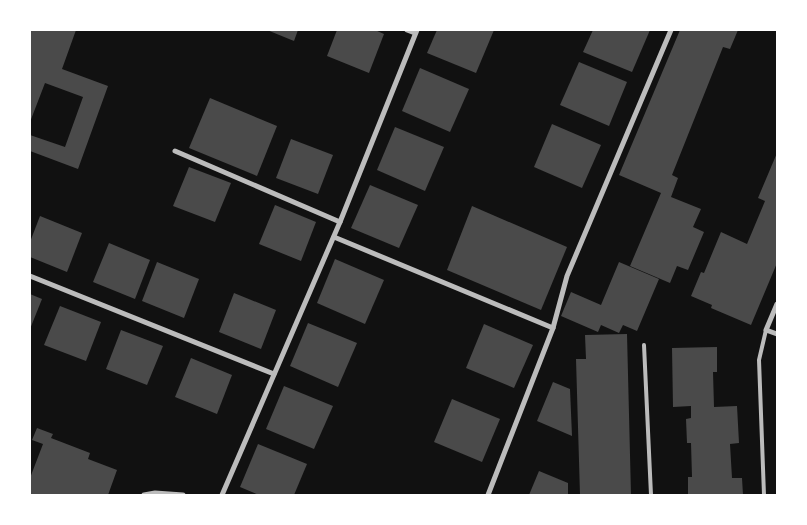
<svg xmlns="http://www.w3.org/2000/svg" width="807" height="525" viewBox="0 0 807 525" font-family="'Sofia Sans Condensed',sans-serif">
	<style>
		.building { fill: #4a4a4a }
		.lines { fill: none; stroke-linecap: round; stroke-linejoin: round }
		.service { stroke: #bcbcbc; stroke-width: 4 }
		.minor { stroke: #bcbcbc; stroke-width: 5 }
	</style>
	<rect width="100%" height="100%" fill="#111"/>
	<g class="building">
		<polygon points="30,30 76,30 62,69 108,86 78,169 30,151 30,135 65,147 83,97 45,83 30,122"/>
		<polygon points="267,30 298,30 294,41"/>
		<polygon points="337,30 375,30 384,34 369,73 327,56"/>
		<polygon points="437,30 494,30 476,73 427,53"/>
		<polygon points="593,30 650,30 632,72 583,52"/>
		<polygon points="680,30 738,30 730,49 723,47 672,175 678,178 671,197 701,209 693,227 704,232 688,270 677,266 670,283 630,266 661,193 619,175"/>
		<polygon points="579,62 627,82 609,126 560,105"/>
		<polygon points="420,68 469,89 450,132 402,111"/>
		<polygon points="210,98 277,126 257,176 189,148"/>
		<polygon points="552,124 601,145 582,188 534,167"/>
		<polygon points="395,127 444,147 425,191 377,170"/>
		<polygon points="291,139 333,155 318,194 276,178"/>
		<polygon points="777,153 777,263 751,325 711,308 712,305 691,296 701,272 704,273 721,232 747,244 765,201 758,198"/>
		<polygon points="189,167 231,183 215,222 173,206"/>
		<polygon points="370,185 418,205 399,248 351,228"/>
		<polygon points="275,205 316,222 301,261 259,244"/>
		<polygon points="472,206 567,247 541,310 447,270"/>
		<polygon points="40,216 82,233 67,272 30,257 30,242"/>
		<polygon points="109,243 150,260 135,299 93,282"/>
		<polygon points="335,259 384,280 365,324 317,303"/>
		<polygon points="157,262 199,279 184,318 142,301"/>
		<polygon points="619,262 659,279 637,331 623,325 619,333 601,325 598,332 561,316 571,292 601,305"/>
		<polygon points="234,293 276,310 261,349 219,332"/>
		<polygon points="30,294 42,299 30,329"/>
		<polygon points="60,306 101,322 86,361 44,345"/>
		<polygon points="308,323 357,343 338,387 290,366"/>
		<polygon points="484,324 533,345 514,388 466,368"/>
		<polygon points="121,330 163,346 147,385 106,369"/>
		<polygon points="627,334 631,495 580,495 576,359 586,359 585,335"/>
		<polygon points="717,347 717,372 713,372 714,407 737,406 739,443 730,444 732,478 742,478 743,495 688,495 688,477 692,477 691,443 687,443 686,419 691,418 691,406 673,407 672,348"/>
		<polygon points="191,358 232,375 217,414 175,397"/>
		<polygon points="553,382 570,389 572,436 537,421"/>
		<polygon points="284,386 333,406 314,449 266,429"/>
		<polygon points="452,399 500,419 482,462 434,442"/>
		<polygon points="37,428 53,434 51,438 90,453 88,459 117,470 108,495 30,495 30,478 43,444 32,440"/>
		<polygon points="258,444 307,464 294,495 259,495 240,487"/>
		<polygon points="539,471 568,483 568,495 529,495"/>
	</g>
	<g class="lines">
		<g class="service">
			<polyline points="644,345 651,495"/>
			<polyline points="764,495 759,360 766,330"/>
		</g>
		<g class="minor">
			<polyline points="407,30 415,33"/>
			<polyline points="175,151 340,222"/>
			<polyline points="334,237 553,328"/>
			<polyline points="30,276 274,374"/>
			<polyline points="777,304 766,330 777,334"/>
			<polyline points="144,495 155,493 183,495"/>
			<polyline points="222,495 340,222 417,30"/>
			<polyline points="488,495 553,328 567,276 671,30"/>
		</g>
	</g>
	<rect width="807" height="525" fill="none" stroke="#ffffff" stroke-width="62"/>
</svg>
